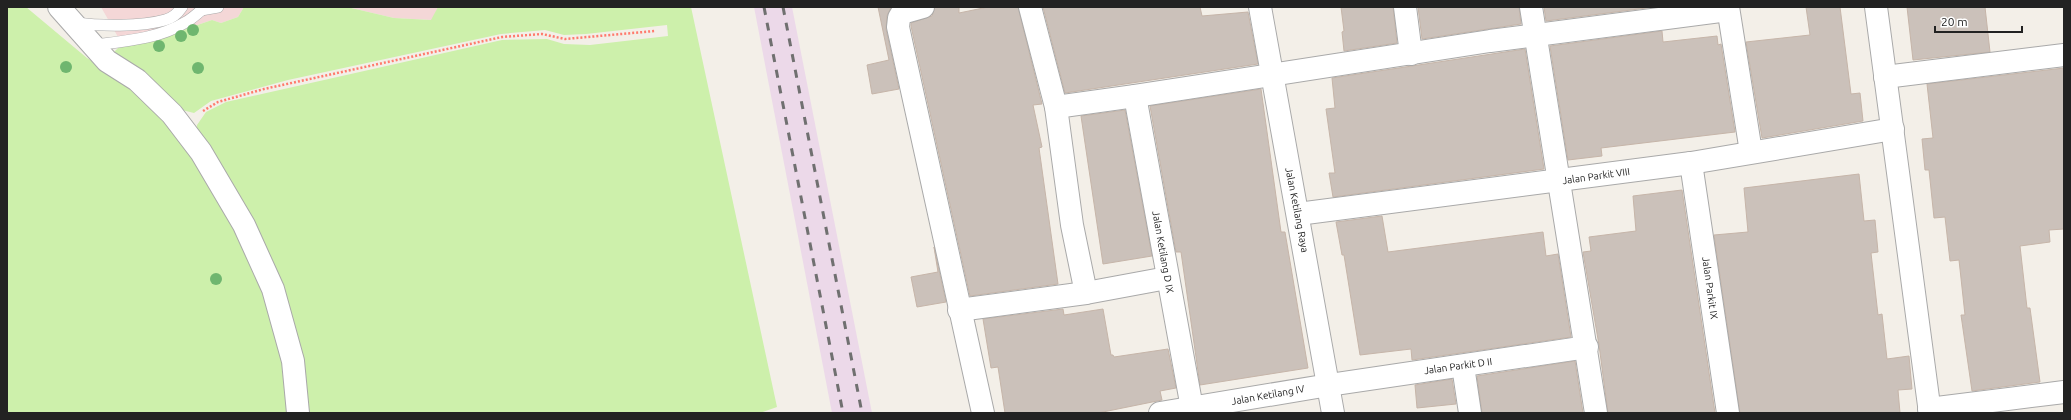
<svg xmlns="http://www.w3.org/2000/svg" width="2071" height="420" viewBox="0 0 2071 420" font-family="Ubuntu,sans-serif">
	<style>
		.commercial { fill: #f4d7d7 }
		.industrial { fill: #ecd9e9 }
		.grass { fill: #cdf0ab }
		.building { fill: #cbc1ba; stroke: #c6b5a9 }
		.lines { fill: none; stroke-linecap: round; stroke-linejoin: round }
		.service-casing { stroke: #a9a9a9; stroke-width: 12 }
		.minor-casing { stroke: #a9a9a9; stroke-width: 24 }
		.tertiary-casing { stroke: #a9a9a9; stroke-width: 24 }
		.path { stroke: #ff7a6d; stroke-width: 2.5; stroke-dasharray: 2 2; stroke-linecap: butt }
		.service { stroke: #fff; stroke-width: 11 }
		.minor { stroke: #fff; stroke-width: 22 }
		.tertiary { stroke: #fff; stroke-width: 22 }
		.rail { stroke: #707070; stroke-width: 3; stroke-dasharray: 8 8; stroke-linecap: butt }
		.tree { fill: #6fb66f }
		.labels { text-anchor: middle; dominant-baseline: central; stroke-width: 3; stroke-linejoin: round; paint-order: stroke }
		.street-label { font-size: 10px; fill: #222; stroke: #fff }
	</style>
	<rect width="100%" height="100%" fill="#f3efe8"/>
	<g class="commercial">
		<polygon points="101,7 244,7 238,17 221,23 212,20 145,43 122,44"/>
		<polygon points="347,7 438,7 432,20 394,18"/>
	</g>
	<polygon class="industrial" points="754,7 792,7 872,413 832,413"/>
	<g class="grass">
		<polygon points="7,7 26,7 87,58 137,87 200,161 270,292 293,413 7,413"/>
		<polygon points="244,7 347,7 394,18 431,20 438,7 691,7 777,407 760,413 310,413 302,391 297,353 196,136 197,125 206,112 226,102 502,40 547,39 564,44 590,45 668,36 667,25 586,34 564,35 545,30 501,34 288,80 211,101 194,113 174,108 109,57 122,44 145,43 212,20 221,23 238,17"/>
	</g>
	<g class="building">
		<polygon points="878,7 891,7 887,16 886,29 899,89 872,94 867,65 889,60"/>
		<polygon points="935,7 959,7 959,13 988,7 1018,7 1042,104 1033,105 1042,147 1039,148 1058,284 970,296 911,26 911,23 932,16"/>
		<polygon points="1043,7 1200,7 1202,16 1248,12 1258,64 1065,93"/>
		<polygon points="1341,7 1393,7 1397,43 1344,51 1342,32 1344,31"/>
		<polygon points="1418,7 1519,7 1521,24 1422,39"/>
		<polygon points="1544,7 1654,7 1546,21"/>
		<polygon points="1806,7 1840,7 1851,94 1860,93 1863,121 1762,138 1746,42 1810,35"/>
		<polygon points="1907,7 1985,7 1990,52 1913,60"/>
		<polygon points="1662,31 1663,42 1717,36 1718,45 1721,44 1735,132 1601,148 1602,156 1568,160 1550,46"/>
		<polygon points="1525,49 1544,169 1333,197 1329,173 1335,173 1326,109 1335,108 1332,78"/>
		<polygon points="2064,68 2064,229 2049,230 2050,242 2020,246 2027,308 2030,308 2040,382 1972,391 1961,315 1965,315 1959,260 1950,261 1945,217 1934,218 1929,170 1925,170 1922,139 1933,138 1927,84"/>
		<polygon points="1261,89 1281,232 1285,232 1308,368 1200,385 1181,252 1176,252 1150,106"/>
		<polygon points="1125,110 1152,256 1103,264 1081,116"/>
		<polygon points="1859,174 1864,221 1875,220 1878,252 1871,253 1878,315 1882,314 1887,359 1909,356 1912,389 1898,390 1900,413 1740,413 1714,235 1748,232 1744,188"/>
		<polygon points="1682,190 1715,413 1608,413 1599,345 1583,252 1591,251 1589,237 1636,231 1633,196"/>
		<polygon points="1382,216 1388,252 1543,232 1546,256 1558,254 1571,337 1412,360 1411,349 1360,355 1344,255 1342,255 1336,222"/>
		<polygon points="934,247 946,302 917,307 911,277 938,272"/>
		<polygon points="1063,309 1064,315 1103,309 1111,355 1113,355 1114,357 1168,349 1176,388 1160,391 1162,400 1098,413 1005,413 998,367 991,368 983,319"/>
		<polygon points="1575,361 1583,413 1482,413 1477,376"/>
		<polygon points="1452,379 1456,404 1417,408 1415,385"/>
	</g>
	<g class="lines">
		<g class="service-casing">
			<g id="service">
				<polyline points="201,10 218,7"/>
				<path d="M75,23c24,3 66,4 90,-3 8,-2 13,-7 17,-13"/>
				<path d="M94,45c32,-4 64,-6 92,-23 7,-4 13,-10 19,-15"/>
			</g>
		</g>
		<g class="minor-casing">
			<g id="minor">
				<polyline points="59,7 107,61 137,80 172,114 201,152 244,225 273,289 293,361 298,413"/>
				<polyline points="923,7 902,13 899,18 898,27 983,413"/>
				<polyline points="1030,7 1056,107"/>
				<polyline points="1260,7 1333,413"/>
				<polyline points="1405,7 1411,54"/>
				<polyline points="1531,7 1596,413"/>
				<polyline points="1728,7 1751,152"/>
				<polyline points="1885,77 2064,55"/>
				<polyline points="1135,96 1192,408"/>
				<polyline points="1691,163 1728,413"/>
				<polyline points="1298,214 1691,163 1893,129"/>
				<polyline points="1086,293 1072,225 1056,107 1135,96 1490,41 1728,10"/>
				<polyline points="959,310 1086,293 1167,278"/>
				<polyline points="1463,366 1470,413"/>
				<polyline points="1929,409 2064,392"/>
				<polyline points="1160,413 1329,385 1587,347"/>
			</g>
		</g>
		<g class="tertiary-casing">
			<polyline id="tertiary" points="1876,7 1930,413"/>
		</g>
		<polyline class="path" points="203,111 218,102 264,89 502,37 542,34 565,39 655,31"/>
		<use href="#service" class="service"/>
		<use href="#minor" class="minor"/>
		<use href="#tertiary" class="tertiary"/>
		<g class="rail">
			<polyline points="764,7 843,413"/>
			<polyline points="783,7 862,413"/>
		</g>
	</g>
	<g class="tree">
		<circle cx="193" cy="30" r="6"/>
		<circle cx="181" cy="36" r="6"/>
		<circle cx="159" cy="46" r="6"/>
		<circle cx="66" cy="67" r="6"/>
		<circle cx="198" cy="68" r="6"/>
		<circle cx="216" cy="279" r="6"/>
	</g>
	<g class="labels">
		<g class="street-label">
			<text transform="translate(1596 176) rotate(-8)">Jalan Parkit VIII</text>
			<text transform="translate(1297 210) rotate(79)">Jalan Ketilang Raya</text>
			<text transform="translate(1163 252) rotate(80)">Jalan Ketilang D IX</text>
			<text transform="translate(1710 288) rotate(82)">Jalan Parkit IX</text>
			<text transform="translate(1458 366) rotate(-8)">Jalan Parkit D II</text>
			<text transform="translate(1268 395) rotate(-10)">Jalan Ketilang IV</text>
		</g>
	</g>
	<rect width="2071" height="420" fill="none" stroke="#222222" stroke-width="16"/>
	<path d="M1935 26v6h87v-6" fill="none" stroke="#222222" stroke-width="2"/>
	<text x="1941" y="26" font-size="12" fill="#222222" stroke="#ffffff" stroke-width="3" paint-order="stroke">20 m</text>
</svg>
